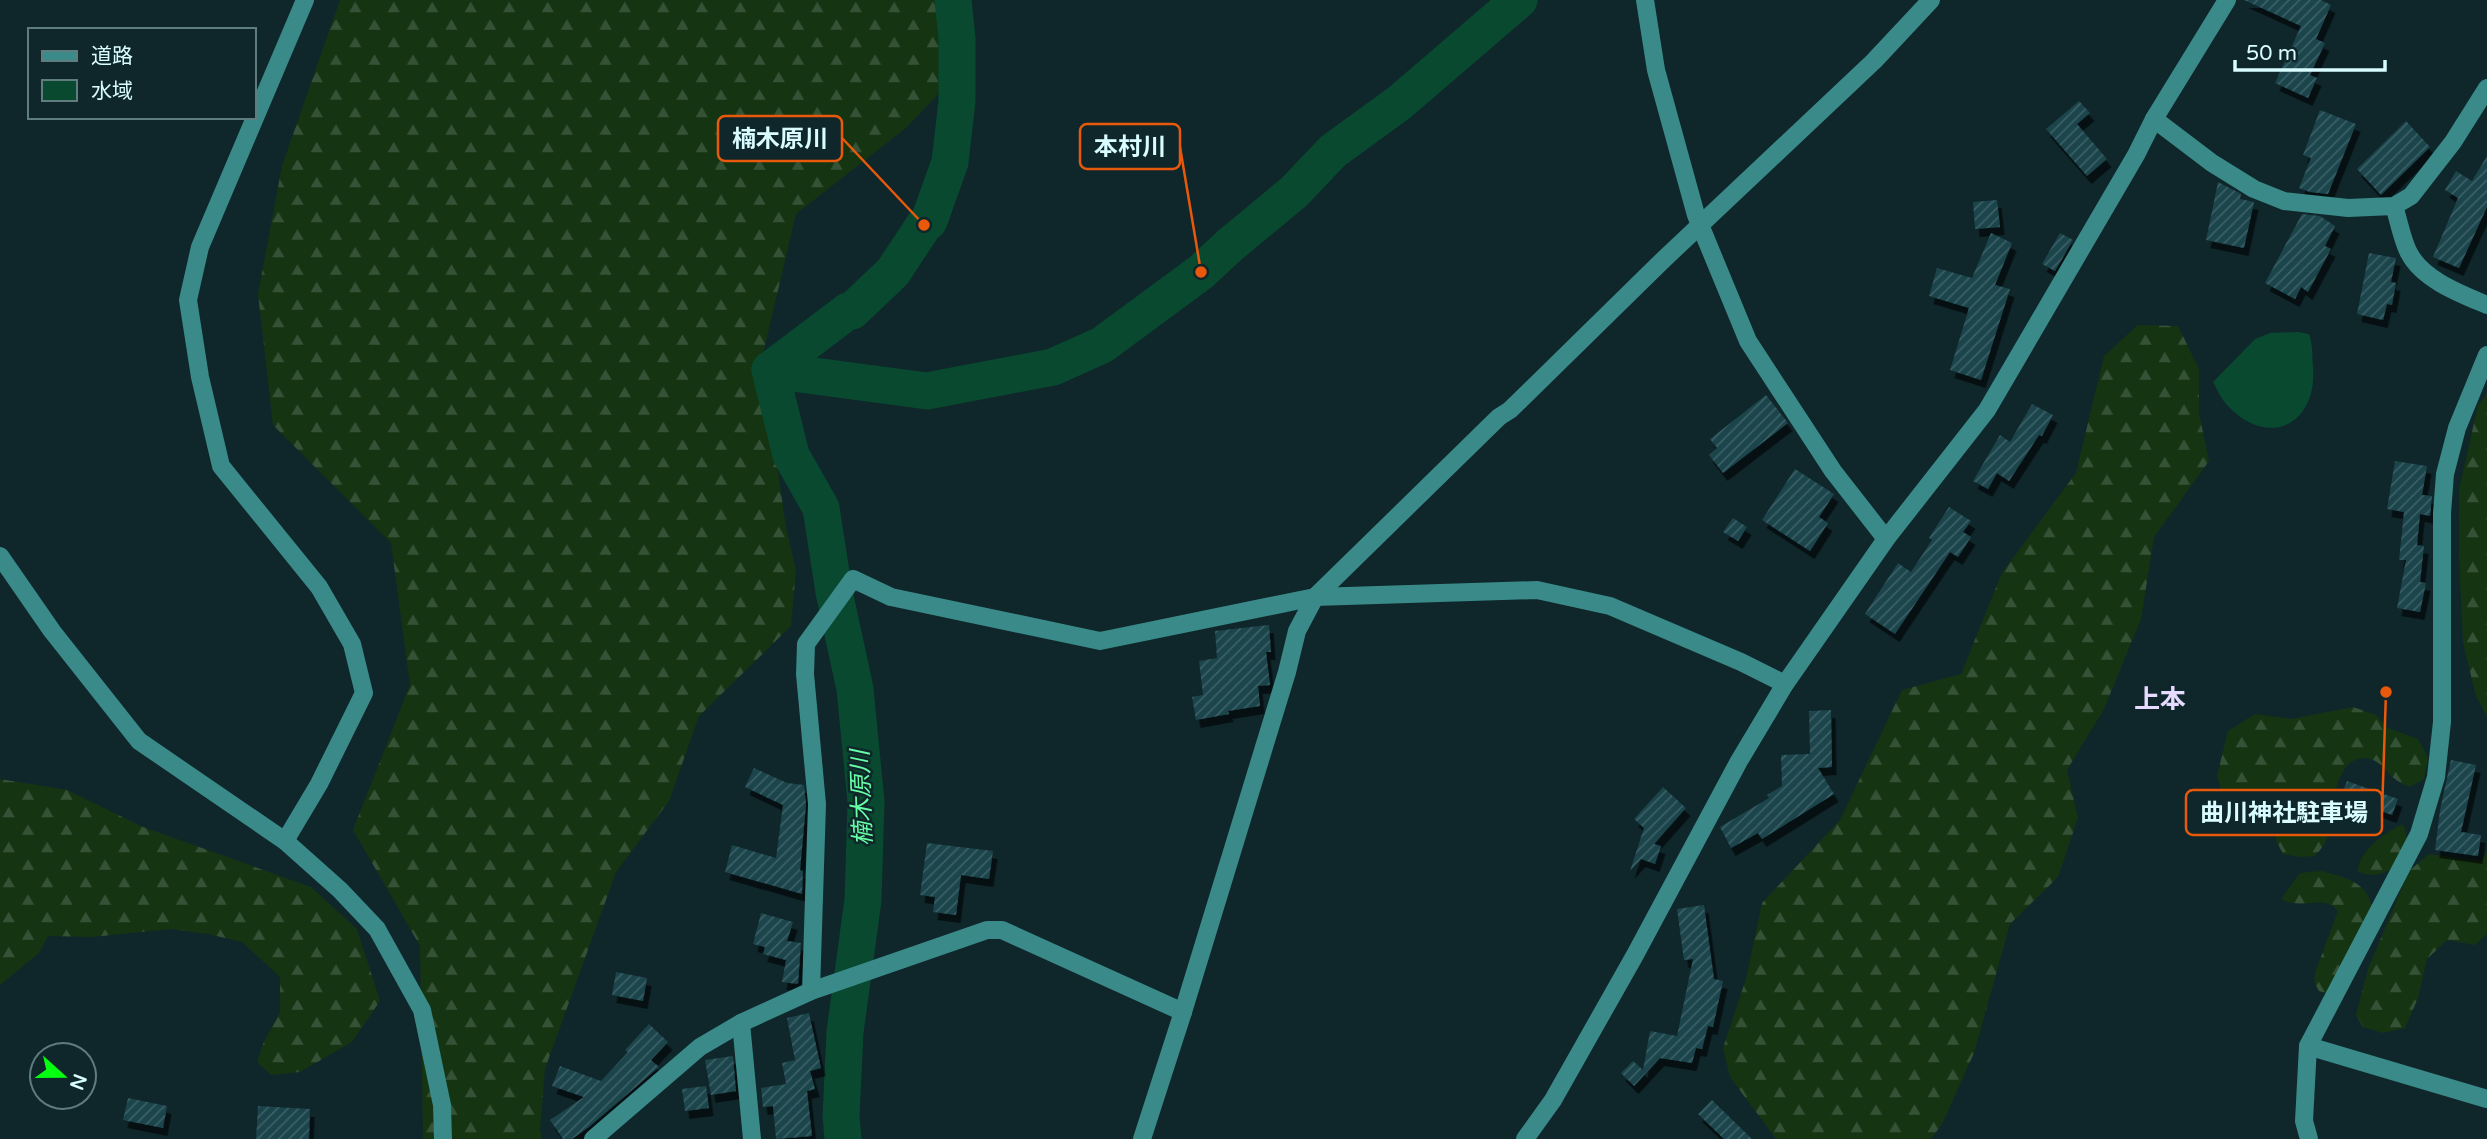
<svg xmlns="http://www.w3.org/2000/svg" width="2487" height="1139" viewBox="0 0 2487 1139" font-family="'Varela Round','Noto Sans JP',sans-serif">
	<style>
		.forest { fill: url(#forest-firs) }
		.water { fill: #08492f }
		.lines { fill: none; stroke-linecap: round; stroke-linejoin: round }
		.river { stroke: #08492f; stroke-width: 37 }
		.building { fill: url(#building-hatch); filter: url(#shadow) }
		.minor { stroke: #398a89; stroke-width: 18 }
		.labels { text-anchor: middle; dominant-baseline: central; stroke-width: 5; stroke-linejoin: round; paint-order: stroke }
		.water-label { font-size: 24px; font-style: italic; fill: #66ffa6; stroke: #0f262a }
		.quarter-label { font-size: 26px; font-weight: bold; fill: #e6daff; stroke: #0f262a }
		.leader { fill: none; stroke: #e8590c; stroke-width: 2.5 }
		.callout-dot { fill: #e8590c; stroke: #0f262a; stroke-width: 2.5 }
		.callout { fill: #0f262a; stroke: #e8590c; stroke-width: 2.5 }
		.callout-label { font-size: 24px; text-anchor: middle; font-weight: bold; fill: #d8fcff }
	</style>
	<defs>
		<pattern id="forest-firs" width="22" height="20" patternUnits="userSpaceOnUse" patternTransform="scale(1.75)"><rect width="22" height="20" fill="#153412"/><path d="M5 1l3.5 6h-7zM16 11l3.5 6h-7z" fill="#365236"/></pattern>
		<pattern id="building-hatch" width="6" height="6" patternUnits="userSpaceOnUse" patternTransform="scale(1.75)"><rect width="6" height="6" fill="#1b444b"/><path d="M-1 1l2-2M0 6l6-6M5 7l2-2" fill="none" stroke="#3b6066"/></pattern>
		<filter id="shadow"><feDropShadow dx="4.5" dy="8" stdDeviation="0" flood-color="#0009"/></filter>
	</defs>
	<rect width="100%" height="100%" fill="#0f262a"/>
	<g class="forest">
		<polygon points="340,0 936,0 945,87 906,128 796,214 762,358 786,528 796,570 791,626 699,716 669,801 616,872 545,1069 540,1130 542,1139 423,1139 420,946 353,830 410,685 391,543 273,425 258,294 282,166"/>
		<polygon points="2138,325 2178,326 2199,369 2199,413 2209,461 2154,537 2141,619 2104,709 2067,770 2078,818 2058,877 2010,924 1974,1053 1942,1124 1931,1139 1776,1139 1730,1077 1723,1048 1746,979 1762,903 1840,820 1902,690 1961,674 2002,573 2076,473 2104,356"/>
		<polygon points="2487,394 2487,717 2476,696 2463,643 2459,555 2459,490 2478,405"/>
		<path d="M2353,707l23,8 12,13 30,11 10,19 -4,21 -14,8c-5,-2 -11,-5 -15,-8 -9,-6 -13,-17 -25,-20 -41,-8 -35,63 -45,84 -2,4 -7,9 -10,13l-17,1 -15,-3 -7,-14 3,-31 -7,-11 -35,1 -15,-7 -5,-16 11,-45 27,-17 36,5z"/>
		<polygon points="0,779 67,790 143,827 311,887 357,929 380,1001 352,1042 300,1072 271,1075 257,1062 263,1044 280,1012 280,977 242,942 208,934 171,929 92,937 48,936 39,953 0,985"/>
		<path d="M2403,824c14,29 -15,62 -46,47 4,-22 27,-38 46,-47z"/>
		<polygon points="2487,851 2487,934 2475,945 2447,940 2427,959 2418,998 2405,1028 2383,1033 2363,1027 2356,1015 2368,969 2409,871 2429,854 2482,861"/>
		<path d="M2321,871c23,6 48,11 51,38l-43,85 -10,-3 -5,-9 2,-12 22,-59c-14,-18 -36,0 -57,-12l19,-26z"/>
	</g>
	<path class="water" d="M2298,332l11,2c4,11 3,21 4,32 5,60 -46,83 -86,39 -6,-6 -10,-16 -14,-23l42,-43 15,-6z"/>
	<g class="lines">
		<g class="river">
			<polyline points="770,370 927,391 1053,367 1102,345 1201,272 1230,245 1294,192 1333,151 1399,103 1519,0"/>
			<polyline points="770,370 791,455 821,508 834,592 855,689 866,802 863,900 845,1032 841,1116 843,1139"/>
			<polyline points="770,370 848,311 852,311 893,272 924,225 929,221 950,162 957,101 957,38 953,0"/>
		</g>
	</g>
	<g class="building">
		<polygon points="2244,0 2321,0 2331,5 2316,39 2325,43 2310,75 2317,78 2308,98 2275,83 2301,26"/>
		<polygon points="2079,101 2090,113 2077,124 2107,159 2087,176 2046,129"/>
		<polygon points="2320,110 2356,124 2328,194 2310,192 2299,188 2311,158 2303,155"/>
		<polygon points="2406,121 2430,147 2381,195 2357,169"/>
		<polygon points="2487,156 2487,207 2459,268 2433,257 2458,198 2445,190 2456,171 2472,181"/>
		<polygon points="2218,182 2241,194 2240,199 2254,202 2244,248 2206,240"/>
		<polygon points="1997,200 2000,227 1975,229 1973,202"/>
		<polygon points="2302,214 2320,216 2335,226 2325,246 2331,249 2308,292 2301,287 2295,299 2265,283"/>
		<polygon points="1991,233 2012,243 1995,285 2010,289 1981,380 1950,370 1969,308 1929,296 1937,268 1972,278"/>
		<polygon points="2060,233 2073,240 2055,271 2042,264"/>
		<polygon points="2369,253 2396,258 2391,282 2396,283 2392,305 2387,304 2383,320 2357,314"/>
		<polygon points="1766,395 1788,423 1723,473 1709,455 1717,448 1710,439"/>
		<polygon points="2032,404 2053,415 2042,436 2039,435 2009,481 1997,473 1988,489 1973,481 2000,435 2010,442"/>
		<polygon points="2395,461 2427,466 2422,495 2432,496 2430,516 2420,514 2417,545 2424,546 2420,582 2426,583 2420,612 2397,608 2406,560 2399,560 2404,512 2387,509"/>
		<polygon points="1795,469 1834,494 1819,517 1828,523 1810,551 1762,520"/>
		<polygon points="1949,507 1971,521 1963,532 1971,537 1958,557 1950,552 1895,634 1865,614 1898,563 1911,572 1932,540 1929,538"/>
		<polygon points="1733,518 1747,527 1738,541 1723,532"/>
		<polygon points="1269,625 1271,652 1266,652 1270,685 1258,686 1260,706 1228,711 1229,714 1196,720 1192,697 1203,695 1199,661 1217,658 1215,631"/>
		<polygon points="1831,710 1832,767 1818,768 1834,794 1762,839 1758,833 1731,848 1720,827 1769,798 1767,795 1782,786 1781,755 1810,754 1809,711"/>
		<polygon points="2451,760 2476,765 2461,832 2481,835 2478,856 2435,850 2440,810"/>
		<polygon points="754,768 787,783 804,785 806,804 800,870 803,871 802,894 725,872 732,845 776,858 783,805 745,787"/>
		<polygon points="2347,781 2398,799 2392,815 2341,796"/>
		<polygon points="1663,787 1686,808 1654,844 1661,846 1655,864 1641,859 1630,871 1644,828 1634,819"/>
		<polygon points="927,843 993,851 989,879 961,875 956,915 933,912 935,897 920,895"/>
		<polygon points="1704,905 1714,979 1723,981 1713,1027 1708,1026 1702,1049 1696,1048 1692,1063 1660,1058 1634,1086 1621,1073 1633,1061 1643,1070 1650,1031 1677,1036 1693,959 1684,960 1677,909"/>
		<polygon points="761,913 793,922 787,941 801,943 798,984 782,982 786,960 763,954 765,947 753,944"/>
		<polygon points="616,972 647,978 643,1001 612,995"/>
		<polygon points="809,1013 821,1068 810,1071 815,1089 807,1091 812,1136 776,1139 773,1106 763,1107 761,1088 786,1084 782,1063 795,1060 787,1018"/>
		<polygon points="649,1024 668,1042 651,1060 659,1067 589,1127 572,1139 563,1139 550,1120 584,1097 552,1086 560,1066 601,1081 628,1052 625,1050"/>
		<polygon points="733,1056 736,1091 711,1095 705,1060"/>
		<polygon points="706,1086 709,1108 685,1111 682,1089"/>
		<polygon points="128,1098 167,1106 163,1128 123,1120"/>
		<polygon points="1712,1100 1752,1139 1724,1139 1698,1114"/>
		<polygon points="258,1106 310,1109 309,1139 256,1139"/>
	</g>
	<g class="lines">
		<g class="minor">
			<polyline points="1645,0 1656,70 1696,215 1748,341 1833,471 1886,539"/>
			<polyline points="2154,119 2212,163 2254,189 2284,201 2348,208 2394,206 2411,196 2453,142 2487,88"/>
			<path d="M2394,206c5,15 8,34 15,47 14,27 52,41 78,52"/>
			<polyline points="0,556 52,631 139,741 285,841 340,890 377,929 422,1010 442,1105 443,1139"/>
			<polyline points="285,841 319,784 364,693 352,644 319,587 221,466 200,377 188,300 200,247 305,0"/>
			<polyline points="811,991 817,804 805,674 806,644 853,579 891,597 1100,641 1315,597 1537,590 1610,606 1741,662 1785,684"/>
			<polyline points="741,1023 752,1139"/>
			<polyline points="2308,1046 2487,1099"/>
			<polyline points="593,1139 700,1047 741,1023 811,991 987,930 1002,930 1183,1012"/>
			<polyline points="1142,1139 1183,1012 1287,672 1297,631 1315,597 1499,417 1510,410 1662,261 1874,61 1931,0"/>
			<polyline points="1525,1139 1553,1100 1635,955 1739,761 1785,684 1886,539 1987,410 2136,155 2154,119 2227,0"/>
			<polyline points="2309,1139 2304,1121 2308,1046 2419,834 2436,777 2442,722 2442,513 2445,474 2457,428 2487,355"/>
		</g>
	</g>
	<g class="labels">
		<g class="water-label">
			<text transform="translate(862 798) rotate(-92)">楠木原川</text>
		</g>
		<g class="quarter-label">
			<text x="2160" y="699">上本</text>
		</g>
	</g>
	<path class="leader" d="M924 225L842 138M1201 272L1180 147M2386 692L2382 813"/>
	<g class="callout-dot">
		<circle cx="924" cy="225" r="7"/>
		<circle cx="1201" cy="272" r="7"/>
		<circle cx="2386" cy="692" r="7"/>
	</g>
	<g class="callout">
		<rect x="718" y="116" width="124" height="45" rx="7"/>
		<rect x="1080" y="124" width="100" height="45" rx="7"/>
		<rect x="2186" y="790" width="196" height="45" rx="7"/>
	</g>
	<g class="callout-label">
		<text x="780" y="147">楠木原川</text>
		<text x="1130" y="155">本村川</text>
		<text x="2284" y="821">曲川神社駐車場</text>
	</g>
	<rect x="28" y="28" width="228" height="91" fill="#0f262a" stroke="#5f7c7f" stroke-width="2"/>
	<rect x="42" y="51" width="35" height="10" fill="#398a89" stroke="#5f7c7f" stroke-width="2"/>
	<text x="91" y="63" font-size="21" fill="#d8fcff">道路</text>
	<rect x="42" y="80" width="35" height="21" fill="#08492f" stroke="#5f7c7f" stroke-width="2"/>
	<text x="91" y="98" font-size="21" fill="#d8fcff">水域</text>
	<g transform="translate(63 1076) rotate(111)"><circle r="33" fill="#0f262a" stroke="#5f7c7f" stroke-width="2"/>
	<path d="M0-5L12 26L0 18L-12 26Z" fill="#04ff11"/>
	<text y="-10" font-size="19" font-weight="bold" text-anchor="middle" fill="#d8fcff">N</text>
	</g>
	<path d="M2235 60v10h150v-10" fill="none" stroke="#d8fcff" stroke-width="3.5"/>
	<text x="2246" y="60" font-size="21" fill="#d8fcff" stroke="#0f262a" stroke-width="5" paint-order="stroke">50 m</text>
</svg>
